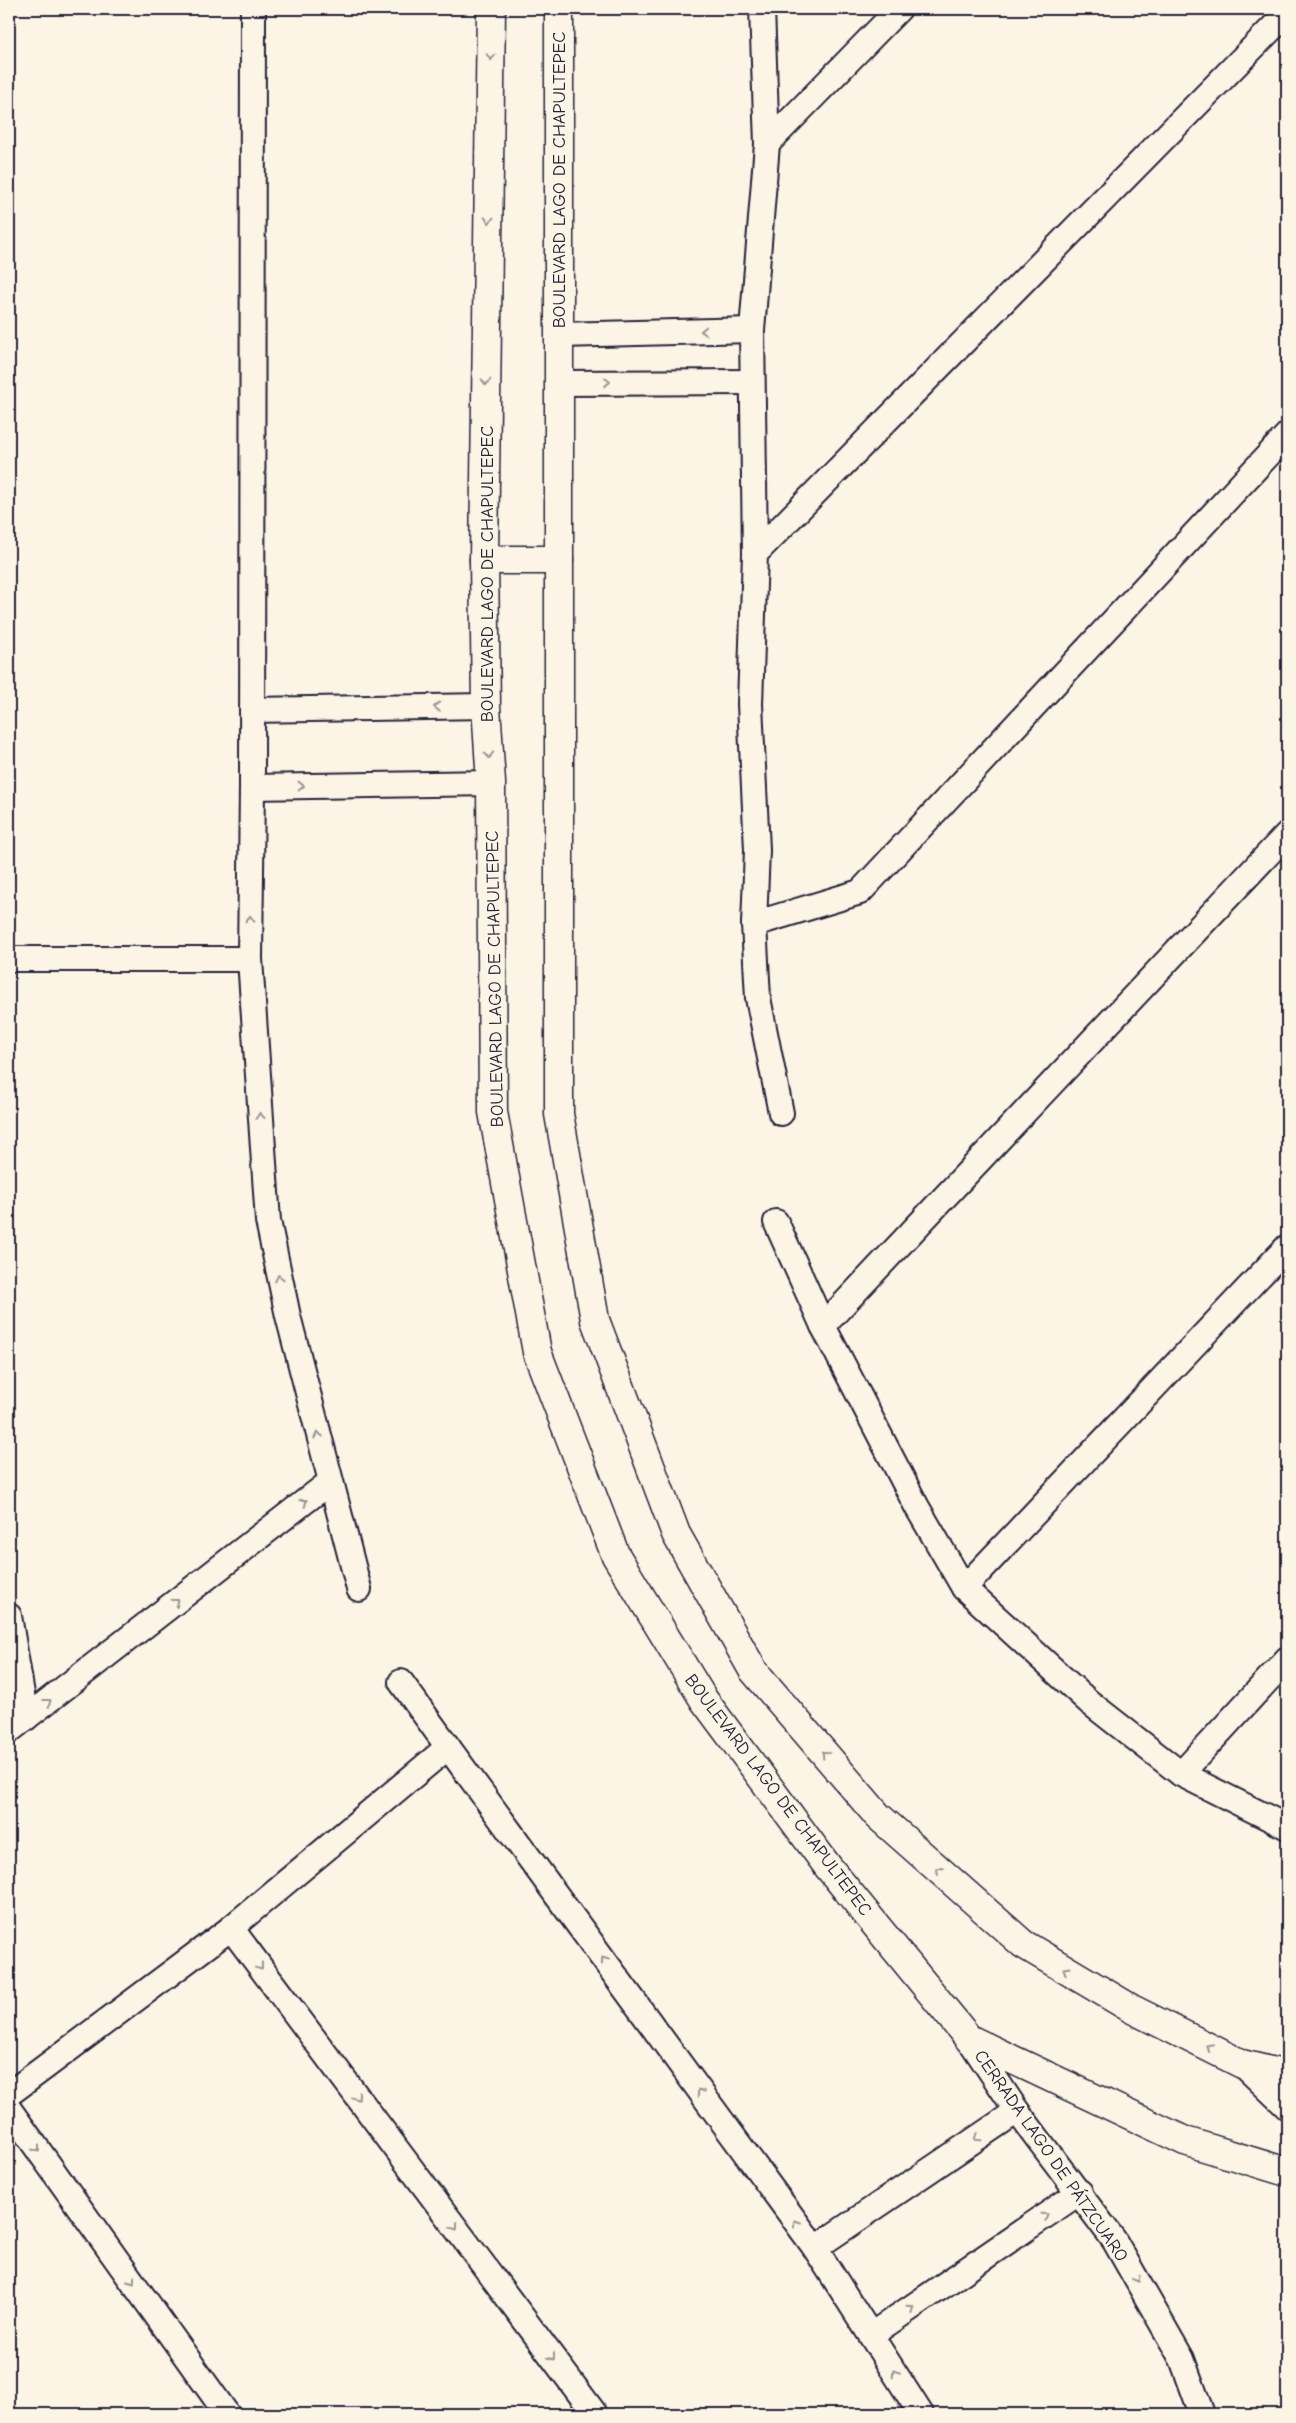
<svg xmlns="http://www.w3.org/2000/svg" width="1296" height="2423" viewBox="0 0 1296 2423" font-family="'Comic Neue',sans-serif">
	<style>
		.lines { fill: none; stroke-linecap: round; stroke-linejoin: round }
		.lane-casing { stroke: #22223b; stroke-width: 28 }
		.street-casing { stroke: #22223b; stroke-width: 31 }
		.lane { stroke: #fcf5e5; stroke-width: 24 }
		.street { stroke: #fcf5e5; stroke-width: 28 }
		.oneway { stroke: #9a9698 }
		.labels { text-anchor: middle; dominant-baseline: central; stroke-width: 4.5; stroke-linejoin: round; paint-order: stroke }
		.street-label { font-size: 18px; fill: #22223b; stroke: #fcf5e5 }
	</style>
	<rect width="100%" height="100%" fill="#fcf5e5"/>
	<filter id="ink" filterUnits="userSpaceOnUse"><feTurbulence type="fractalNoise" baseFrequency=".02" numOctaves="2"/><feDisplacementMap in="SourceGraphic" scale="10" xChannelSelector="R" yChannelSelector="G"/><feConvolveMatrix kernelMatrix="1 2 1 2 8 2 1 2 1" color-interpolation-filters="sRGB"/></filter>
	<g filter="url(#ink)">
		<g class="lines">
			<g class="lane-casing">
				<g id="lane">
					<polyline points="253,9 252,787 250,959 268,1221 288,1316 359,1589"/>
					<polyline points="762,9 767,144 752,330 755,554 750,704 757,850 754,924 758,998 781,1113"/>
					<polyline points="767,144 899,9"/>
					<polyline points="560,335 752,330"/>
					<polyline points="559,383 752,382"/>
					<polyline points="755,554 1287,13"/>
					<polyline points="252,710 486,706"/>
					<polyline points="252,787 491,783"/>
					<polyline points="754,924 860,892 1287,435"/>
					<polyline points="9,959 250,959"/>
					<polyline points="776,1222 823,1326 917,1507 964,1588 1089,1702 1181,1774 1287,1827"/>
					<polyline points="823,1326 1287,834"/>
					<polyline points="964,1588 1287,1247"/>
					<polyline points="9,1616 26,1718"/>
					<polyline points="401,1682 448,1747"/>
					<polyline points="9,1731 330,1482"/>
					<polyline points="1181,1774 1287,1659"/>
					<polyline points="231,1928 595,2414"/>
					<polyline points="969,2039 1017,2111 1114,2240 1182,2359 1202,2414"/>
					<polyline points="1242,2064 1287,2107"/>
					<polyline points="9,2094 231,1928 448,1747 815,2248 921,2414"/>
					<polyline points="9,2109 227,2414"/>
					<polyline points="815,2248 1017,2111"/>
					<polyline points="871,2335 1080,2192"/>
				</g>
			</g>
			<g class="street-casing">
				<g id="street">
					<polyline points="491,9 484,560 486,706 491,783 493,1112 537,1352 615,1554 704,1700 829,1868 969,2039 1185,2141 1287,2172"/>
					<polyline points="559,9 559,1114 595,1320 676,1534 753,1670 878,1816 1023,1944 1132,2009 1242,2064 1287,2075"/>
					<polyline points="484,560 559,560"/>
				</g>
			</g>
			<use href="#lane" class="lane"/>
			<use href="#street" class="street"/>
		</g>
		<defs><path id="oneway-chevron" d="M-2-3.5L2.5 0L-2 3.5" fill="none" stroke-width="1.6" stroke-linecap="round" stroke-linejoin="round" transform="scale(1.25)"/></defs>
		<g class="oneway">
			<use href="#oneway-chevron" transform="translate(491 57) rotate(91)"/>
			<use href="#oneway-chevron" transform="translate(489 220) rotate(91)"/>
			<use href="#oneway-chevron" transform="translate(704 331) rotate(178)"/>
			<use href="#oneway-chevron" transform="translate(486 382) rotate(91)"/>
			<use href="#oneway-chevron" transform="translate(607 382)"/>
			<use href="#oneway-chevron" transform="translate(437 707) rotate(179)"/>
			<use href="#oneway-chevron" transform="translate(489 755) rotate(86)"/>
			<use href="#oneway-chevron" transform="translate(301 786) rotate(-1)"/>
			<use href="#oneway-chevron" transform="translate(250 919) rotate(-89)"/>
			<use href="#oneway-chevron" transform="translate(260 1116) rotate(-94)"/>
			<use href="#oneway-chevron" transform="translate(279 1278) rotate(-103)"/>
			<use href="#oneway-chevron" transform="translate(318 1435) rotate(-104)"/>
			<use href="#oneway-chevron" transform="translate(304 1502) rotate(-38)"/>
			<use href="#oneway-chevron" transform="translate(176 1602) rotate(-38)"/>
			<use href="#oneway-chevron" transform="translate(48 1702) rotate(-38)"/>
			<use href="#oneway-chevron" transform="translate(825 1754) rotate(-130)"/>
			<use href="#oneway-chevron" transform="translate(939 1870) rotate(-139)"/>
			<use href="#oneway-chevron" transform="translate(604 1960) rotate(-126)"/>
			<use href="#oneway-chevron" transform="translate(260 1967) rotate(53)"/>
			<use href="#oneway-chevron" transform="translate(1066 1970) rotate(-149)"/>
			<use href="#oneway-chevron" transform="translate(1209 2047) rotate(-153)"/>
			<use href="#oneway-chevron" transform="translate(700 2092) rotate(-126)"/>
			<use href="#oneway-chevron" transform="translate(357 2097) rotate(53)"/>
			<use href="#oneway-chevron" transform="translate(977 2138) rotate(146)"/>
			<use href="#oneway-chevron" transform="translate(37 2149) rotate(54)"/>
			<use href="#oneway-chevron" transform="translate(1045 2216) rotate(-34)"/>
			<use href="#oneway-chevron" transform="translate(796 2223) rotate(-126)"/>
			<use href="#oneway-chevron" transform="translate(455 2227) rotate(53)"/>
			<use href="#oneway-chevron" transform="translate(1137 2279) rotate(61)"/>
			<use href="#oneway-chevron" transform="translate(132 2281) rotate(54)"/>
			<use href="#oneway-chevron" transform="translate(911 2308) rotate(-34)"/>
			<use href="#oneway-chevron" transform="translate(552 2357) rotate(53)"/>
			<use href="#oneway-chevron" transform="translate(895 2373) rotate(-123)"/>
		</g>
	</g>
	<g class="labels">
		<g class="street-label">
			<text transform="translate(559 180) rotate(-90)">BOULEVARD LAGO DE CHAPULTEPEC</text>
			<text transform="translate(487 574) rotate(-90)">BOULEVARD LAGO DE CHAPULTEPEC</text>
			<text transform="translate(495 979) rotate(-91)">BOULEVARD LAGO DE CHAPULTEPEC</text>
			<text transform="translate(778 1795) rotate(53)">BOULEVARD LAGO DE CHAPULTEPEC</text>
			<text transform="translate(1051 2156) rotate(55)">CERRADA LAGO DE PÁTZCUARO</text>
		</g>
	</g>
	<rect width="1296" height="2423" fill="none" stroke="#fcf5e5" stroke-width="30"/>
	<rect x="15" y="15" width="1266" height="2393" fill="none" stroke="#22223b" stroke-width="2" filter="url(#ink)"/>
</svg>
